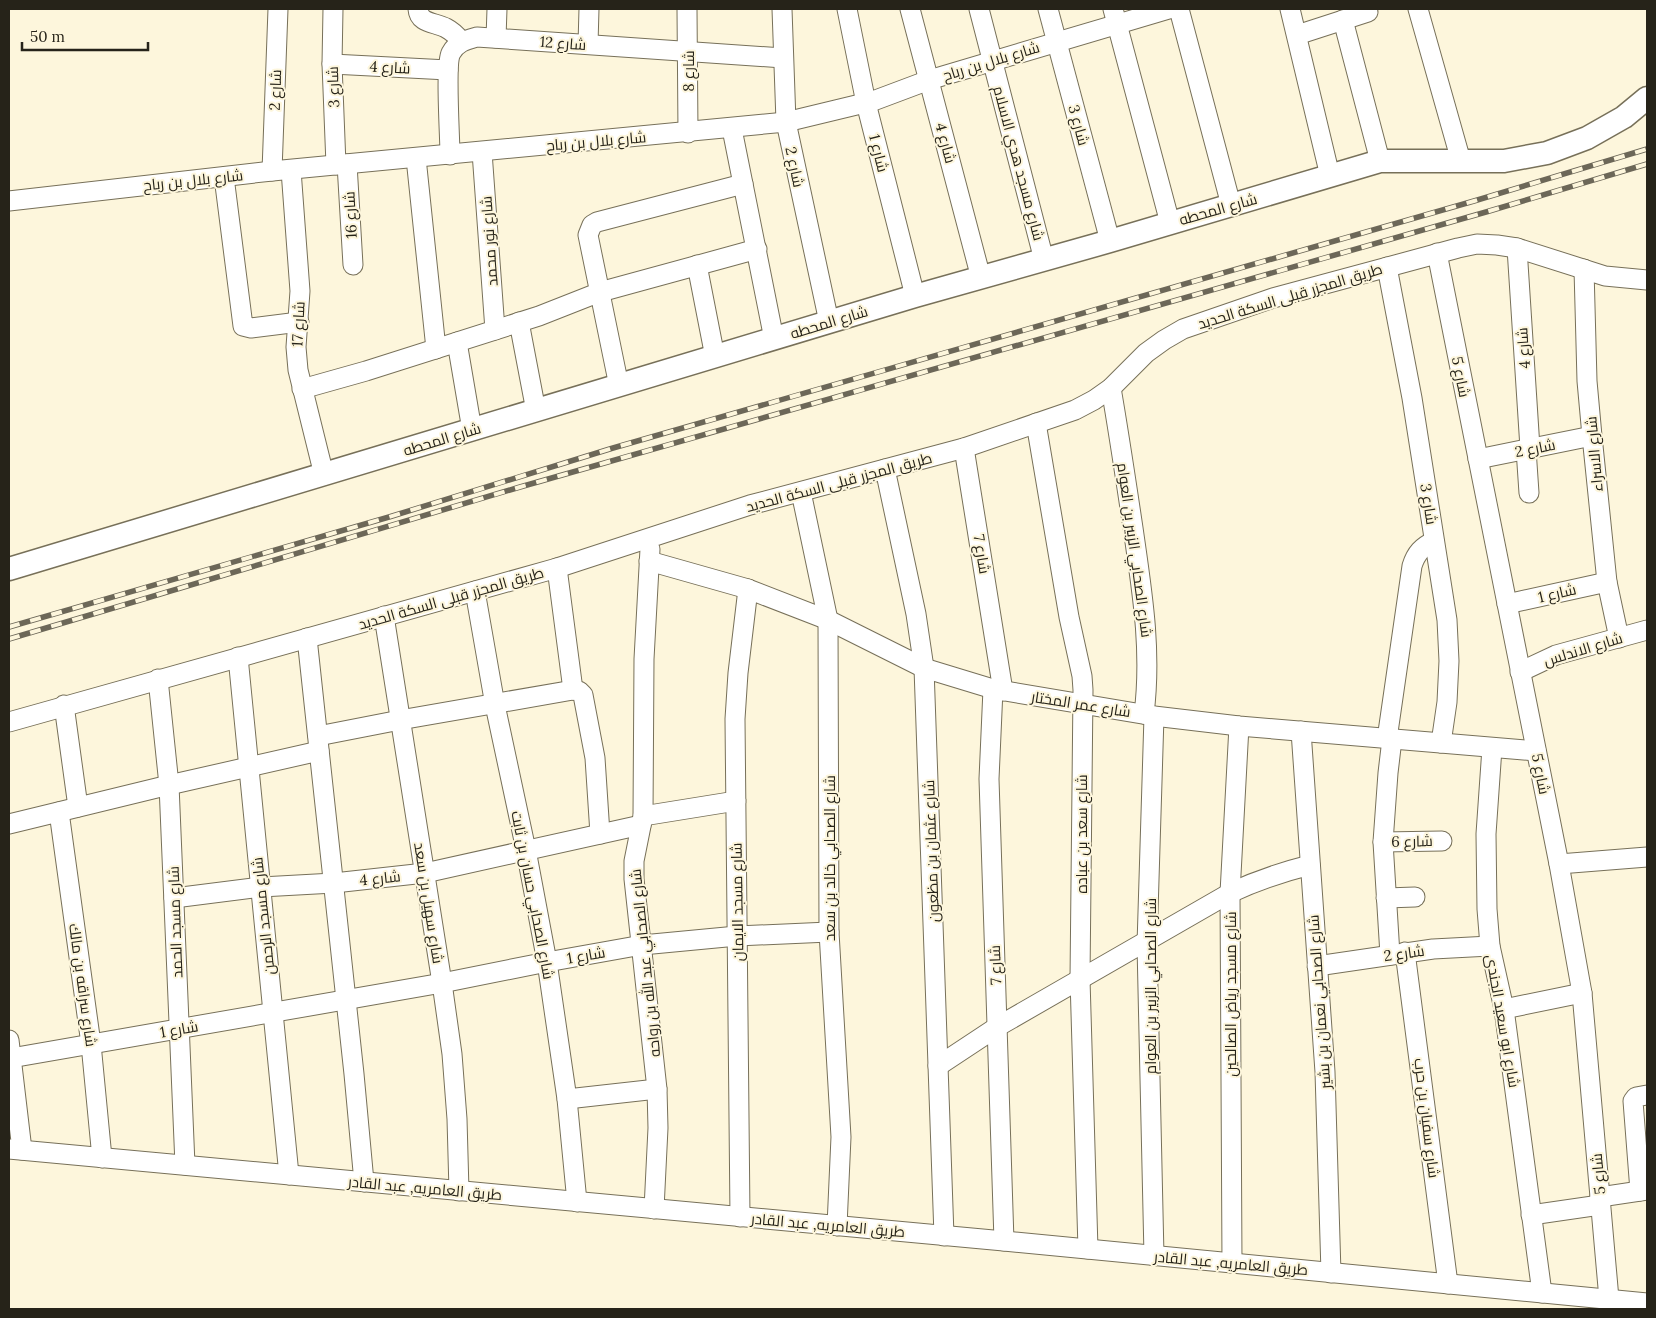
<svg xmlns="http://www.w3.org/2000/svg" width="1656" height="1318" viewBox="0 0 1656 1318" font-family="Lora,Cairo,serif">
	<style>
		.lines { fill: none; stroke-linecap: round; stroke-linejoin: round }
		.minor-casing { stroke: #777059; stroke-width: 21 }
		.tertiary-casing { stroke: #777059; stroke-width: 25 }
		.minor { stroke: #fff; stroke-width: 19 }
		.tertiary { stroke: #fff; stroke-width: 22 }
		.rail-casing { stroke: #6c6758; stroke-width: 5.5 }
		.rail { stroke: #fdf6dc; stroke-width: 4; stroke-dasharray: 11; stroke-linecap: butt }
		.labels { text-anchor: middle; dominant-baseline: central; stroke-width: 4; stroke-linejoin: round; paint-order: stroke }
		.street-label { font-size: 15px; fill: #262319; stroke: #fdf6dc }
	</style>
	<rect width="100%" height="100%" fill="#fdf6dc"/>
	<g class="lines">
		<g class="minor-casing">
			<g id="minor">
				<polyline points="333,9 332,64 336,165"/>
				<path d="M418,9c1,15 17,13 28,19 6,3 11,8 15,13"/>
				<polyline points="687,9 688,133"/>
				<polyline points="782,9 786,122 829,322"/>
				<polyline points="847,9 866,103 915,296"/>
				<polyline points="910,9 981,278"/>
				<polyline points="979,9 1044,260"/>
				<polyline points="1048,9 1110,241"/>
				<polyline points="1113,9 1170,223"/>
				<polyline points="1179,9 1231,205"/>
				<polyline points="1290,9 1330,176"/>
				<polyline points="1418,9 1461,161"/>
				<polyline points="1343,20 1380,161"/>
				<polyline points="1297,35 1368,12"/>
				<polyline points="496,38 497,9"/>
				<polyline points="588,44 589,9"/>
				<polyline points="332,64 448,70"/>
				<polyline points="732,129 774,339"/>
				<polyline points="482,152 495,330"/>
				<path d="M450,155c0,-18 -5,-91 1,-102 6,-11 15,-13 26,-16l306,21"/>
				<polyline points="416,158 436,349"/>
				<polyline points="347,164 353,265"/>
				<polyline points="291,170 300,291 296,347 298,370 324,475"/>
				<polyline points="272,171 278,9"/>
				<polyline points="224,177 243,326 251,328 299,322"/>
				<polyline points="9,201 272,171 786,122 873,101 929,80 1169,9"/>
				<polyline points="1517,248 1530,448"/>
				<polyline points="1437,253 1559,864 1582,993 1609,1299"/>
				<polyline points="697,265 715,357"/>
				<polyline points="1387,267 1412,398 1447,620 1449,661 1447,702 1441,743"/>
				<polyline points="1584,269 1587,381 1592,436 1607,582 1619,638"/>
				<polyline points="519,322 536,411"/>
				<polyline points="457,342 472,430"/>
				<polyline points="619,386 588,235 592,225 597,222 743,184"/>
				<path d="M1111,388c8,46 15,93 22,140 9,63 19,122 11,186"/>
				<polyline points="302,389 366,371 539,316 600,292 757,249"/>
				<polyline points="1036,423 1069,617 1082,676 1083,690 1080,979 1088,1249"/>
				<polyline points="964,448 1003,691"/>
				<polyline points="1526,449 1529,493"/>
				<polyline points="1478,459 1592,436"/>
				<polyline points="885,469 916,614 924,668 944,1236"/>
				<polyline points="801,492 828,620 829,932 841,1137 837,1226"/>
				<polyline points="650,549 644,659 643,816 634,861 634,879 657,1089 658,1128 654,1209"/>
				<polyline points="649,561 748,589 828,620 924,668 993,689 1154,716 1239,726 1536,751"/>
				<polyline points="557,568 573,690"/>
				<polyline points="475,591 495,705 526,850 547,962 567,1099 577,1202"/>
				<polyline points="1507,604 1607,582"/>
				<polyline points="384,616 442,983 452,1054 457,1119 459,1191"/>
				<polyline points="307,638 354,1074 364,1182"/>
				<polyline points="238,657 289,1175"/>
				<polyline points="1520,672 1556,655 1647,630"/>
				<polyline points="158,679 169,785 185,1165"/>
				<polyline points="993,689 989,779 1004,1241"/>
				<polyline points="64,705 78,807"/>
				<polyline points="9,722 557,568 750,505 964,448 1075,410 1094,400 1111,388 1146,353 1164,340 1183,329 1273,298 1458,248 1477,244 1497,245 1517,248 1605,276 1647,280"/>
				<polyline points="1301,731 1325,1072 1331,1273"/>
				<polyline points="318,736 400,720 573,690 579,691 583,695 595,758 600,834"/>
				<path d="M1387,739l25,-173c4,-13 10,-19 22,-25"/>
				<polyline points="1492,748 1486,834 1487,909 1490,946 1504,1009 1542,1293"/>
				<polyline points="59,812 91,1044 102,1158"/>
				<polyline points="643,816 736,801"/>
				<polyline points="9,824 169,785 319,751"/>
				<polyline points="1383,842 1442,841"/>
				<polyline points="1559,864 1647,857"/>
				<polyline points="174,898 261,887 334,883 425,873 641,825"/>
				<polyline points="1386,898 1415,897"/>
				<polyline points="1405,952 1448,1284"/>
				<polyline points="1390,955 1383,842 1388,773 1392,739"/>
				<polyline points="1317,966 1433,949 1490,946"/>
				<polyline points="1504,1009 1582,993"/>
				<polyline points="9,1040 22,1150"/>
				<polyline points="11,1058 442,983 547,962 642,945 737,936 829,932"/>
				<path d="M938,1066l59,-39 233,-134c26,-12 52,-21 80,-28"/>
				<polyline points="567,1099 657,1089"/>
				<polyline points="9,1149 1004,1241 1647,1303"/>
				<polyline points="1640,1191 1633,1101 1636,1097 1647,1095"/>
				<polyline points="1600,1197 1647,1190"/>
				<polyline points="1531,1215 1600,1205"/>
				<polyline points="740,1217 735,719 738,673 748,589"/>
				<polyline points="1154,1256 1147,945 1154,716"/>
				<polyline points="1232,1263 1230,893 1239,726"/>
			</g>
		</g>
		<g class="tertiary-casing">
			<polyline id="tertiary" points="9,569 915,296 1110,241 1380,161 1504,161 1547,153 1587,138 1624,117 1647,98"/>
		</g>
		<use href="#minor" class="minor"/>
		<use href="#tertiary" class="tertiary"/>
		<g class="rail-casing">
			<g id="rail">
				<polyline points="9,627 389,517 613,448 1474,201 1647,149"/>
				<polyline points="9,639 520,487 1486,212 1647,164"/>
			</g>
		</g>
		<use href="#rail" class="rail"/>
	</g>
	<g class="labels">
		<g class="street-label">
			<text transform="translate(563 43) rotate(4)">شارع 12</text>
			<text transform="translate(991 61) rotate(-17)">شارع بلال بن رباح</text>
			<text transform="translate(390 67) rotate(3)">شارع 4</text>
			<text transform="translate(688 71) rotate(-90)">شارع 8</text>
			<text transform="translate(333 87) rotate(-92)">شارع 3</text>
			<text transform="translate(275 90) rotate(-88)">شارع 2</text>
			<text transform="translate(1079 125) rotate(75)">شارع 3</text>
			<text transform="translate(596 141) rotate(-5)">شارع بلال بن رباح</text>
			<text transform="translate(946 143) rotate(75)">شارع 4</text>
			<text transform="translate(879 153) rotate(76)">شارع 1</text>
			<text transform="translate(1019 163) rotate(75)">شارع مسجد هدي الاسلام</text>
			<text transform="translate(795 167) rotate(78)">شارع 2</text>
			<text transform="translate(193 180) rotate(-6)">شارع بلال بن رباح</text>
			<text transform="translate(1218 209) rotate(-16)">شارع المحطه</text>
			<text transform="translate(350 215) rotate(-93)">شارع 16</text>
			<text transform="translate(489 241) rotate(-94)">شارع نور محمد</text>
			<text transform="translate(1290 296) rotate(-17)">طريق المجزر قبلى السكة الحديد</text>
			<text transform="translate(829 322) rotate(-17)">شارع المحطه</text>
			<text transform="translate(298 324) rotate(-87)">شارع 17</text>
			<text transform="translate(1523 348) rotate(-94)">شارع 4</text>
			<text transform="translate(1461 377) rotate(79)">شارع 5</text>
			<text transform="translate(442 439) rotate(-17)">شارع المحطه</text>
			<text transform="translate(1535 448) rotate(-11)">شارع 2</text>
			<text transform="translate(1594 454) rotate(-95)">شارع الاسراء</text>
			<text transform="translate(839 482) rotate(-15)">طريق المجزر قبلى السكة الحديد</text>
			<text transform="translate(1429 504) rotate(81)">شارع 3</text>
			<text transform="translate(1135 550) rotate(82)">شارع الصحابي الزبير بن العوام</text>
			<text transform="translate(982 554) rotate(81)">شارع 7</text>
			<text transform="translate(1557 593) rotate(-13)">شارع 1</text>
			<text transform="translate(451 598) rotate(-16)">طريق المجزر قبلى السكة الحديد</text>
			<text transform="translate(1583 649) rotate(-17)">شارع الاندلس</text>
			<text transform="translate(1081 704) rotate(9)">شارع عمر المختار</text>
			<text transform="translate(1541 774) rotate(79)">شارع 5</text>
			<text transform="translate(1081 834) rotate(-90)">شارع سعد بن عباده</text>
			<text transform="translate(1412 841) rotate(-1)">شارع 6</text>
			<text transform="translate(931 851) rotate(-92)">شارع عثمان بن مظعون</text>
			<text transform="translate(829 858) rotate(-90)">شارع الصحابي خالد بن سعد</text>
			<text transform="translate(380 878) rotate(-6)">شارع 4</text>
			<text transform="translate(533 895) rotate(79)">شارع الصحابي حسان بن ثابت</text>
			<text transform="translate(737 902) rotate(-91)">شارع مسجد الايمان</text>
			<text transform="translate(429 903) rotate(81)">شارع سهيل بن سعد</text>
			<text transform="translate(263 916) rotate(-96)">شارع مسجد الرحمن</text>
			<text transform="translate(175 922) rotate(-92)">شارع مسجد الحمد</text>
			<text transform="translate(1404 953) rotate(-8)">شارع 2</text>
			<text transform="translate(586 955) rotate(-10)">شارع 1</text>
			<text transform="translate(645 963) rotate(-96)">شارع الصحابي عبد الله بن رواحه</text>
			<text transform="translate(995 965) rotate(-92)">شارع 7</text>
			<text transform="translate(83 985) rotate(82)">شارع سراقه بن مالك</text>
			<text transform="translate(1150 986) rotate(-90)">شارع الصحابي الزبير بن العوام</text>
			<text transform="translate(1230 994) rotate(-90)">شارع مسجد رياض الصالحين</text>
			<text transform="translate(1319 1002) rotate(-94)">شارع الصحابي نعمان بن بشير</text>
			<text transform="translate(1503 1021) rotate(80)">شارع ابو سعيد الجندى</text>
			<text transform="translate(179 1029) rotate(-10)">شارع 1</text>
			<text transform="translate(1427 1118) rotate(83)">شارع سفيان بن حرب</text>
			<text transform="translate(1598 1174) rotate(-95)">شارع 5</text>
			<text transform="translate(425 1188) rotate(5)">طريق العامريه, عبد القادر</text>
			<text transform="translate(828 1225) rotate(5)">طريق العامريه, عبد القادر</text>
			<text transform="translate(1231 1263) rotate(5)">طريق العامريه, عبد القادر</text>
		</g>
	</g>
	<rect width="1656" height="1318" fill="none" stroke="#262319" stroke-width="20"/>
	<path d="M22 42v8h126v-8" fill="none" stroke="#262319" stroke-width="2.5"/>
	<text x="30" y="42" font-size="15" fill="#262319" stroke="#fdf6dc" stroke-width="4" paint-order="stroke">50 m</text>
</svg>
